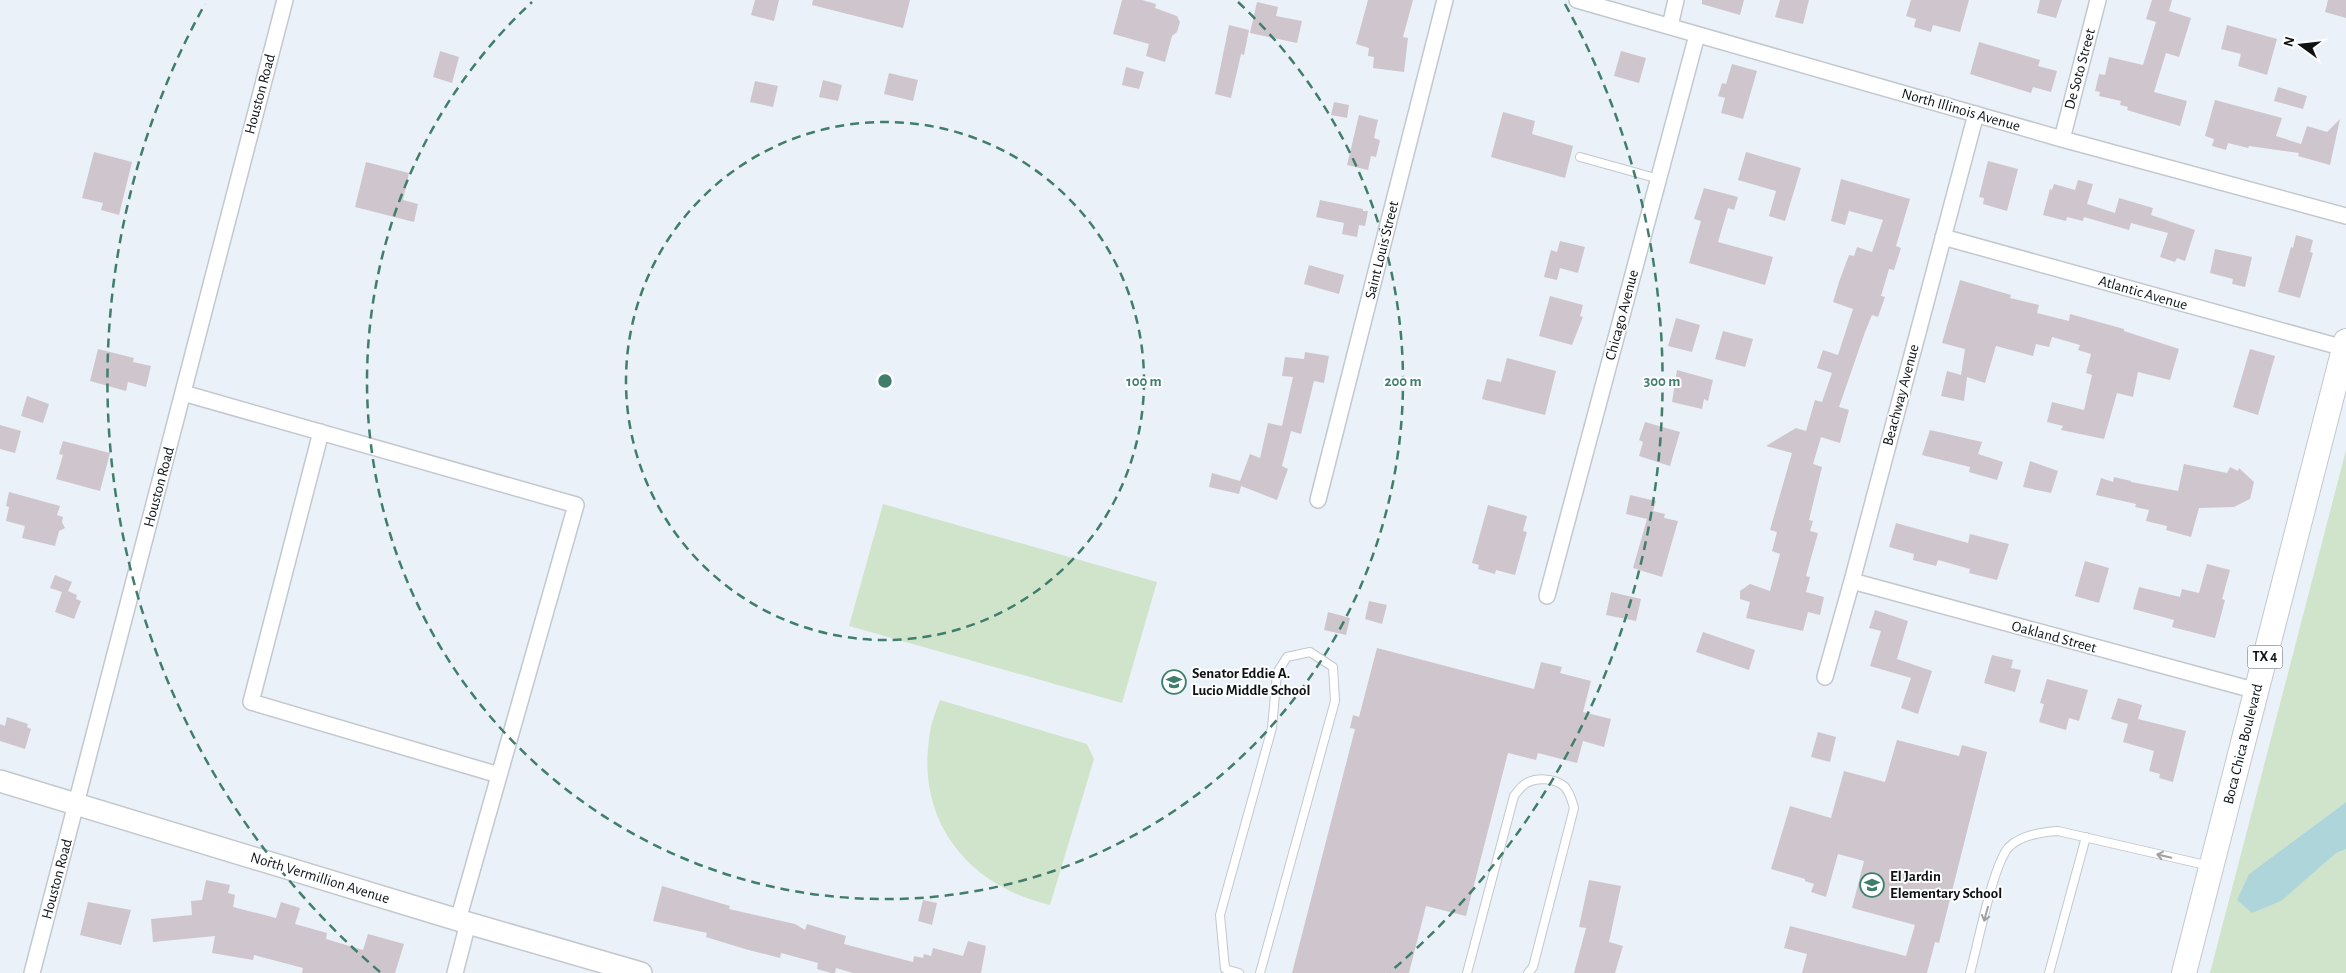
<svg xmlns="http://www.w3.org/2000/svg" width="2346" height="973" font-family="'Alegreya Sans',sans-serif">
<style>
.green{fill:#d0e4cb}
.water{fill:#aed6da}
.building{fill:#cec6cc}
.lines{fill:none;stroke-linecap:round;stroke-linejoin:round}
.lane-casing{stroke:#c2c8ce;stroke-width:10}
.street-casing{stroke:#c2c8ce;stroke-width:18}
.secondary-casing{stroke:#c2c8ce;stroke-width:24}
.primary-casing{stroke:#c2c8ce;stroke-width:26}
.lane{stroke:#fff;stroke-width:8}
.street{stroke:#fff;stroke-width:15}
.secondary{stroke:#fff;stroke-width:21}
.primary{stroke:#fff;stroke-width:24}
.oneway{stroke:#9fa0a1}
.ring{fill:none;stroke:#407e6b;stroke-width:2.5;stroke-dasharray:9 6}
.labels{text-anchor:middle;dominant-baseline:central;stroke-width:4;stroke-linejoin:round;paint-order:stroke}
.shield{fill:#fdfeff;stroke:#56585a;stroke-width:1}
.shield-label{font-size:14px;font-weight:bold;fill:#0f1113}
.street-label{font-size:15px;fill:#0f1113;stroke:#fdfeff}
.poi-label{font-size:15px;font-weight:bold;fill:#0f1113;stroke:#fdfeff;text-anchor:start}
.centre{fill:#407e6b;stroke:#fdfeff;stroke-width:2.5}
.ring-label{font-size:15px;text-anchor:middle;font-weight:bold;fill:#407e6b;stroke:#fdfeff;stroke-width:4;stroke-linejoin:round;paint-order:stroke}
</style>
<rect width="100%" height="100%" fill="#ebf1f8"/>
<path class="green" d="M2346,450V802L2249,874L2346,849V973H2210Z
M883,504L1157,582L1122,703L849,626Z
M940,700L1087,744L1094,759L1050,905C971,887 917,824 929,740C930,726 935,713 940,700Z"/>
<path class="water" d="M2346,802V849L2336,853L2281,901L2252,913L2237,900L2249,874Z"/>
<path class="building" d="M755,0H779L774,21L751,15Z
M813,0H910L903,28L812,5Z
M1122,0H1142L1156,4L1155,8L1177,16L1180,22L1177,32L1172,36L1165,62L1146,56L1149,44L1113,34Z
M1368,0H1413L1403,37L1408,38L1404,72L1373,68L1374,57L1368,56L1369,48L1356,44Z
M1702,0H1744L1740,15L1702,4Z
M1780,0H1809L1803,24L1775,17Z
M1911,0H1969L1960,32L1933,25L1931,32L1914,27L1916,19L1906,16Z
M2040,0H2062L2056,18L2037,13Z
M2152,0H2172L2169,11L2191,18L2179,57L2166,53L2154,92L2187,101L2180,126L2127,110L2128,107L2120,105L2121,101L2099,96L2100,92L2095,91L2099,74L2105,75L2109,57L2143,65L2156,22L2146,19Z
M2328,0H2346V18L2325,12Z
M1257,2L1278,7L1276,16L1302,21L1297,43L1250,33Z
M1229,25L1249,30L1244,55L1241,54L1231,98L1215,94Z
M2227,25L2277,39L2267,75L2238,66L2241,54L2221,49Z
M1979,42L2040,60L2038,66L2057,71L2051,92L2033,87L2031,93L1970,74Z
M440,51L459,57L452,83L433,77Z
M1621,51L1646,58L1639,83L1614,76Z
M1732,64L1757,71L1743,119L1721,113L1725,98L1718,96L1722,83L1726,84Z
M1126,67L1144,72L1139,89L1122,85Z
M889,73L918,80L913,101L884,94Z
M823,80L842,85L838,101L819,97Z
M755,81L778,86L773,107L750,102Z
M2278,87L2307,96L2303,109L2274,101Z
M2215,100L2282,118L2276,136L2301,144L2307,126L2327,132L2340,119L2330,165L2298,156L2299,153L2249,146L2248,148L2228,143L2226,150L2212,146L2214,139L2205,136Z
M1334,102L1349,105L1347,118L1331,115Z
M1503,112L1535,121L1532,134L1573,146L1565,178L1491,157Z
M1359,115L1378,120L1374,138L1380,140L1376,157L1371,156L1368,170L1347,165Z
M94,152L132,162L119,215L101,210L103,203L82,198Z
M1746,152L1801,168L1785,221L1769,216L1776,191L1738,180Z
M1988,161L2018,169L2007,211L1983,204L1984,198L1979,197Z
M366,162L409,173L403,200L418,204L414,222L355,207Z
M1841,179L1910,199L1896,246L1901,248L1894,270L1889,269L1881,296L1885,297L1878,317L1872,315L1865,332L1839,407L1849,410L1840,443L1821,437L1813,464L1822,467L1809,520L1813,521L1810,531L1818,533L1806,576L1810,577L1806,592L1824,597L1820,615L1808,612L1803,631L1746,618L1750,602L1740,599V591L1750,584L1770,591L1780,554L1772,551L1777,532L1770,530L1792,453L1766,446L1796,428L1806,431L1815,400L1822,402L1832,373L1817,368L1823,350L1838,355L1853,309L1833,302L1839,282L1849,255L1854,256L1857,247L1872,252L1883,220L1849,211L1845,225L1831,221Z
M2078,180L2093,184L2087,204L2115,213L2119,198L2153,208L2151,215L2195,230L2185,261L2177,258L2175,262L2160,257L2168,233L2131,223L2129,230L2084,217L2083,221L2067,217L2066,221L2043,215L2050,189L2052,190L2054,184L2075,190Z
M1704,188L1738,197L1734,210L1728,208L1718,242L1773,257L1765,285L1689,263L1701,221L1694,219Z
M1320,200L1363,209V211H1368L1365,226L1359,225L1357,237L1342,234L1344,223L1316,217Z
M2296,235L2313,240L2310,252L2313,253L2300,298L2278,292L2291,247L2293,248Z
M1560,241L1585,247L1578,273L1560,268L1557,280L1544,277L1551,250L1557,252Z
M2215,249L2252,257L2245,287L2232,284L2233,279L2210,273Z
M1309,265L1344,275L1339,294L1304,284Z
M1960,280L2011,295L2010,298L2039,305L2037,313L2069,321L2070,314L2124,329V331L2179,349L2170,380L2138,372L2133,397L2117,393L2104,439L2061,430L2063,426L2047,422L2052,402L2084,410L2092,375L2086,373L2091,354L2078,350L2080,345L2052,337L2049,347L2036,344L2033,356L1996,346L1985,383L1967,377L1964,401L1941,396L1947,371L1961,375L1965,349L1942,343Z
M1550,296L1583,305L1580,316L1583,317L1572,345L1539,336Z
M1676,318L1700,325L1692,352L1668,346Z
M1723,331L1753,339L1745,367L1715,359Z
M98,349L134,358L133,362L151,366L146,387L128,382L126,391L90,381Z
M2250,349L2275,356L2258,415L2233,407Z
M1305,352L1329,356L1324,383L1314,381L1301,434L1291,431L1282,466L1288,469L1277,500L1241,486L1239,494L1209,487L1212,473L1240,481L1250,454L1260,458L1268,423L1282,426L1293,377L1282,376L1285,357L1304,359Z
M1507,358L1556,371L1545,415L1482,399L1487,379L1501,382Z
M1677,370L1713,380L1708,401L1704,399L1702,409L1672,402Z
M27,396L49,404L43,423L21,416Z
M1645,422L1680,432L1670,466L1639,456L1643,442L1639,440Z
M0,425L21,431L15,453L0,449Z
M1930,430L1982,442L1978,454L2003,462L1997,480L1969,472L1970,467L1922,455Z
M63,441L110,453L100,491L56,479L63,455L59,454Z
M2030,461L2058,471L2051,493L2023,487Z
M2184,464L2227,473L2230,467L2238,471L2239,468L2254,482L2250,499L2234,507L2199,508L2191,537L2166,530L2167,526L2146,521L2149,510L2135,507L2136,504L2096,495L2101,478L2113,482L2114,477L2131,481V482L2178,491Z
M9,492L60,506L57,515L63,517L62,522L65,528L59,531L55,546L22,538L25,526L6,521L9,507L6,506Z
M1630,495L1656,501L1653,511L1665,514L1664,518L1678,521L1662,577L1633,568L1647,519L1626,514Z
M1488,505L1527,516L1523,531L1527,532L1515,575L1496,570L1495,574L1478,569L1479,565L1472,563Z
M1896,523L1968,543L1970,534L2009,544L1997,580L1969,573L1970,569L1938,560L1936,566L1913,560L1914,554L1889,547Z
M2085,561L2109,568L2099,603L2075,596Z
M2207,564L2230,570L2222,599L2225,600L2215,638L2172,627L2174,620L2133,609L2139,587L2180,597L2182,589L2199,593Z
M55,575L72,582L68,591L77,595L76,599L81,601L74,619L55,612L62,592L50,588Z
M1611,592L1641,599L1636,621L1606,615Z
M1369,601L1387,605L1382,624L1365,619Z
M1875,610L1908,621L1897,659L1932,671L1918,714L1901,708L1911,678L1870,666L1881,631L1869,628Z
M1328,612L1350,618L1346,635L1324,630Z
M1703,632L1755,650L1749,670L1696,652Z
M1377,648L1534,689L1541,662L1562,667L1560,673L1591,681L1583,712L1611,719L1604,747L1583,741L1577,763L1538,753L1536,760L1508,753L1466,916L1426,906L1409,973H1292L1355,729L1350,728L1353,715L1359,717Z
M1992,655L2013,660L2011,668L2021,670L2015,692L1984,683Z
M2047,679L2088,690L2079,721L2069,718L2066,730L2039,722L2044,704L2040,703Z
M2118,698L2142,705L2138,719L2186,731L2173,782L2159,778L2160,774L2149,771L2154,751L2123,742L2128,724L2111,719Z
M7,717L28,724L27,727L31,729L25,749L0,741V724L5,726Z
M1818,732L1836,737L1830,762L1811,757Z
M1897,740L1959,756L1962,745L1987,752L1939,943L1935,942L1927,973H1802L1807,954L1784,948L1790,926L1906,956L1915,925L1852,908L1864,861L1838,854L1826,897L1811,892L1814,884L1805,881V879L1771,869L1790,806L1831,818L1844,771L1885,782Z
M206,880L230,885L228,893L235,895L233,907L276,918L281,902L300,908L295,924L327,933L326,939L363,950L368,934L404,944L395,973H302L303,968L254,955L253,960L212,953L215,936L153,942L151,919L192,915L191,901L202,900Z
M1589,880L1621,886L1609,942L1623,946L1615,973H1574L1586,928L1579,927Z
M662,886L730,906L729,909L795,924L805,930L807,924L846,936L844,944L913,962L914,956L923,958L924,954L931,956L933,948L963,956L968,941L986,946L981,973H853L836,968L835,973H831L817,969L818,963L781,953L780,958L745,949L706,937L707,933L653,921Z
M923,900L937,903L932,925L918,921Z
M88,902L131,910L121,945L80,935Z"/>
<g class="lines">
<g class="lane-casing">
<path id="lane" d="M1580,157L1659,179
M1239,973L1225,969L1220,915L1272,728L1277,673L1287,657L1310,652L1333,667L1335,701L1260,973
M1467,973L1514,796C1517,792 1521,787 1525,784C1536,777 1554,778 1564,786C1570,792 1572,801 1574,808L1533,967L1528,973
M1970,973C1978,945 1992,868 2008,848C2020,835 2042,832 2058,831L2210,866
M2049,973L2086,837"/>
</g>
<g class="street-casing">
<path id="street" d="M1577,0L2062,139L2346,216
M1670,26L1676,0
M2062,139L2098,0
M1943,237L2344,348
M183,393L576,505L458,920
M321,432L251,702L499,775
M1318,500L1445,0
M1852,581L2257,691
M1547,596L1697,35
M1825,677L1852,581L1976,114
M32,973L285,0
M455,973L468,923"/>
</g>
<g class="secondary-casing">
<path id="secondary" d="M0,781L468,923L641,973"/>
</g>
<g class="primary-casing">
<path id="primary" d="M2184,973L2346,341"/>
</g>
<use href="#lane" class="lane"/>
<use href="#street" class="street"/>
<use href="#secondary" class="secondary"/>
<use href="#primary" class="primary"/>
</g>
<defs><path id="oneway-shaft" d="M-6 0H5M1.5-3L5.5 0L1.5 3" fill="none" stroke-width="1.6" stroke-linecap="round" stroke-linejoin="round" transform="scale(1.25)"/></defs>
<g class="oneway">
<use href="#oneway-shaft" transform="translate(2164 856) rotate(-167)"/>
<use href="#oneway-shaft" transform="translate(1986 914) rotate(105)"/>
</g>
<g class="ring">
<circle cx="885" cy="381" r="259"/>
<path d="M1238 2A518 518 0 1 1 532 2"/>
<path d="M380 972A777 777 0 0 1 205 4M1565 4A777 777 0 0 1 1390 972"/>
</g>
<defs>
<g id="school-ring" transform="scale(1.25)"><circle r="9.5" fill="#fdfeff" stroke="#407e6b" stroke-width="1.5"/><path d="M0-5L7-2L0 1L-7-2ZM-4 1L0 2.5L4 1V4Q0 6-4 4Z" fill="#407e6b"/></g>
</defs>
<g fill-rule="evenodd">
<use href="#school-ring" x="1174" y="682"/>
<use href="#school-ring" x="1872" y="885"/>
</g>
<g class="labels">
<rect class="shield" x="2247.5" y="645.5" width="35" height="23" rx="4"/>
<g class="shield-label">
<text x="2265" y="657">TX 4</text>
</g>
<g class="street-label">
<text transform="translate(2080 69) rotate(-75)">De Soto Street</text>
<text transform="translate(260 94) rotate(-75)">Houston Road</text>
<text transform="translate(1961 110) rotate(16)">North Illinois Avenue</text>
<text transform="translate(1382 250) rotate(-76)">Saint Louis Street</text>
<text transform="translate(2143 293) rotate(16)">Atlantic Avenue</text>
<text transform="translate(1622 315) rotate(-75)">Chicago Avenue</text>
<text transform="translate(1901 395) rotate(-75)">Beachway Avenue</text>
<text transform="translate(159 487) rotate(-75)">Houston Road</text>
<text transform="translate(2054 637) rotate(15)">Oakland Street</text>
<text transform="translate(2243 744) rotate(-76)">Boca Chica Boulevard</text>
<text transform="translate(320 878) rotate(17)">North Vermillion Avenue</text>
<text transform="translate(57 879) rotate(-75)">Houston Road</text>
</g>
<g class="poi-label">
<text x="1192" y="673">Senator Eddie A.<tspan x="1192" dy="17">Lucio Middle School</tspan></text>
<text x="1890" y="876">El Jardin<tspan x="1890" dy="17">Elementary School</tspan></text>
</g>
</g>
<circle cx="885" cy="381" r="8" class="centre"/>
<g class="ring-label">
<text x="1144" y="386">100 m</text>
<text x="1403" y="386">200 m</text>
<text x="1662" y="386">300 m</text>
</g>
<g transform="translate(2301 45) rotate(285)" stroke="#fdfeff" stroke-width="4" paint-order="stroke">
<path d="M0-4L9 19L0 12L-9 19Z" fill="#0f1113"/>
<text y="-8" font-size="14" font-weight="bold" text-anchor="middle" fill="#0f1113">N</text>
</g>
</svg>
